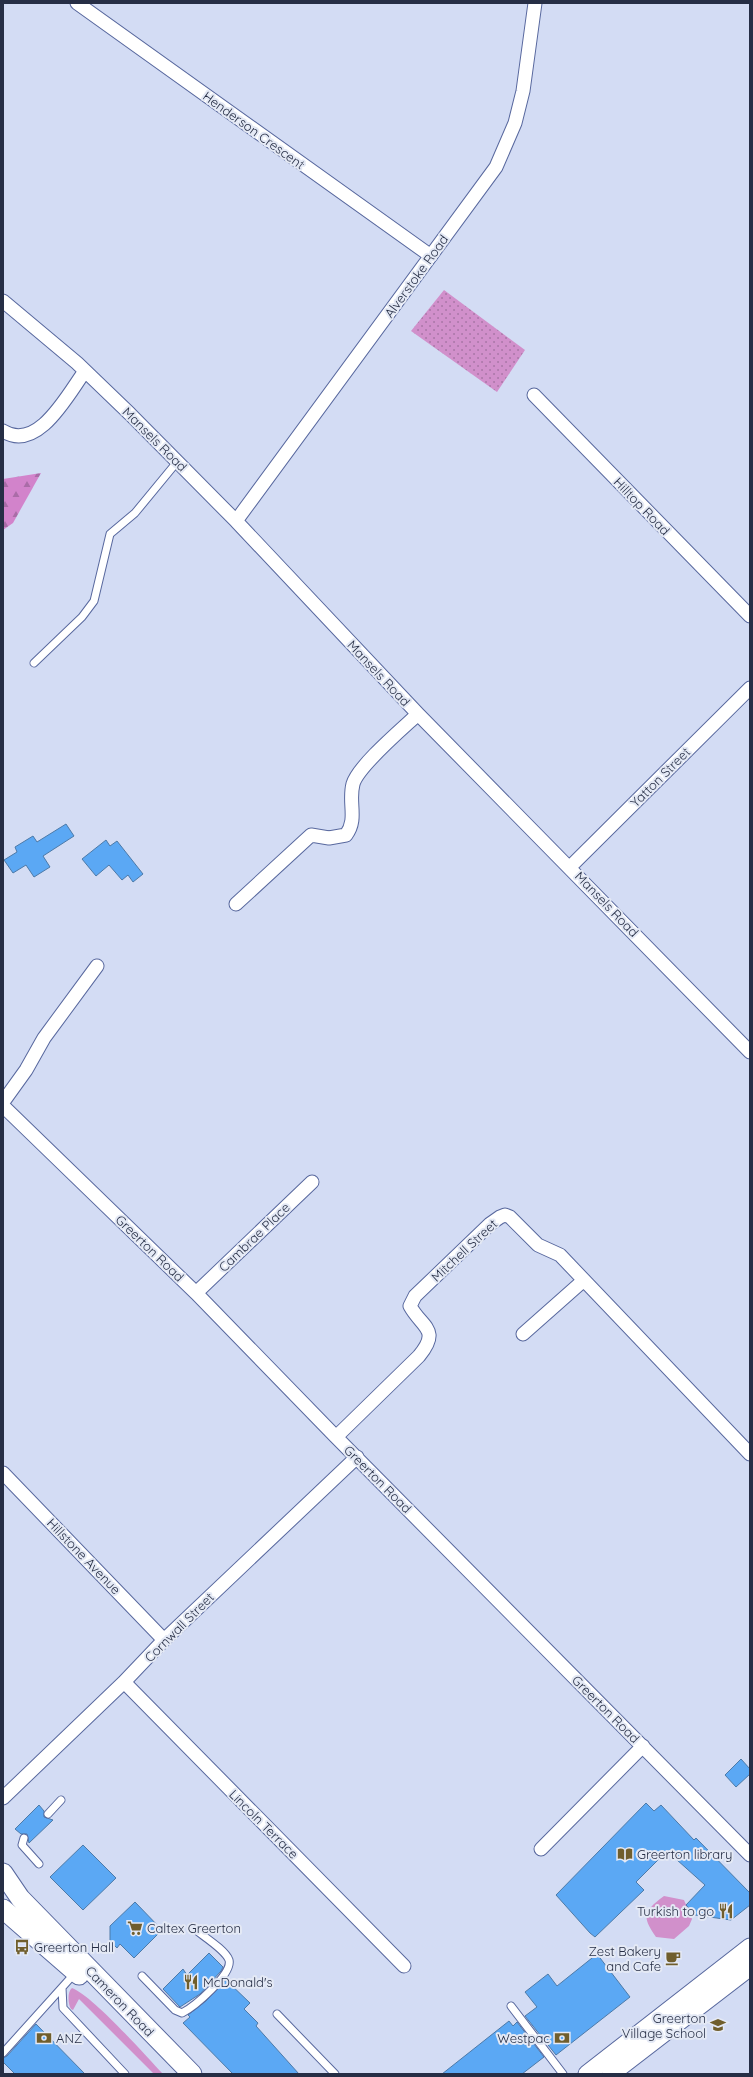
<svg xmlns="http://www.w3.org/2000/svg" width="753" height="2077" font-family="Quicksand,sans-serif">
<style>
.grass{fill:#d190cb}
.forest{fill:url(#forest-firs)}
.park{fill:url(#park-dots)}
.building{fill:#5ba8f4;stroke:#4d7aa8}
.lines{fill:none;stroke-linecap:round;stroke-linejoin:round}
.service-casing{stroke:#58689e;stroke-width:9}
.minor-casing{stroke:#58689e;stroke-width:15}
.tertiary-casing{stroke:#58689e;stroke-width:19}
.secondary-casing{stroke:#58689e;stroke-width:21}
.service{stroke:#fff;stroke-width:7}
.minor{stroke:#fff;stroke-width:13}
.tertiary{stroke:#fff;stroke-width:17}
.secondary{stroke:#fff;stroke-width:19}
.labels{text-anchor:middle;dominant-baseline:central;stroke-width:4;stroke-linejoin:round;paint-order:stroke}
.street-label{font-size:13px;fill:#262e45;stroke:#e4e9f5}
.poi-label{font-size:13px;fill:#262e45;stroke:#e4e9f5;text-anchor:start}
</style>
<defs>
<pattern id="forest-firs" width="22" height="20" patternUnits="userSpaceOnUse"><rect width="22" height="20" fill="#d283cb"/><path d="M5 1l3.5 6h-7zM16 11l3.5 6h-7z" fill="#aa6ca7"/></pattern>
<pattern id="park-dots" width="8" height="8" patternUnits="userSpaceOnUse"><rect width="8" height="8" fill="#d190cb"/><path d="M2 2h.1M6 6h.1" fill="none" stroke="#a976a7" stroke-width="1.8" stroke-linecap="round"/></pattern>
</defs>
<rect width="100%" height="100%" fill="#d3dcf4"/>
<path class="grass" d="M664,1896L684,1900L692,1919L689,1926L674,1939L656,1937C641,1916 644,1911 664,1896Z
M72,1988C93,1996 145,2055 163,2074H154L79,1999L73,2010L71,2009C68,2004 67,1992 72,1988Z"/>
<path class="forest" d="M41,473L13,523L3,530V479Z"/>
<path class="park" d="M444,290L525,350L497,392L411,331Z"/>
<path class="building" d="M66,824L74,836L43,856L50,867L34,877L26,865L13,873L4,860L17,852L15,847L33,836L37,842Z
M106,840L110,846L117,841L143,874L133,882L128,875L122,880L109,865L96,876L82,859Z
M741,1759L750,1769V1774L736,1787L725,1775Z
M646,1803L654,1811L661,1805L694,1840L696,1838L750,1893V1905L731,1920L695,1915L686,1905L705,1885L667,1851L636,1882L644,1890L595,1937L590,1933L556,1895Z
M39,1805L44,1811V1817L53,1820L29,1843L27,1834H21L15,1829Z
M83,1845L116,1878L83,1910L50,1877Z
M135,1902L162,1930L134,1958L120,1944L117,1948L110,1941V1926Z
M209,1953L223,1967L221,1971L200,1994L180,2007L163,1989L183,1969L187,1975Z
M597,1954L630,1997L556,2055L525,2016L537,2007L525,1992L548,1974L557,1986Z
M226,1980L250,2003L244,2009L258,2023L256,2026L299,2074H233L183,2023L190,2017L188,2015L206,2001Z
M509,2021L513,2026L517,2022L544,2057L522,2074H442Z
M36,2024L85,2074H15L3,2062V2058L7,2056Z"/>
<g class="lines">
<g class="service-casing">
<path id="service" d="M34,663L82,617L94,601L110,534L135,513L177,462
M48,1814L61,1800
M24,1838L22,1845L39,1864
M142,1976L175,2010L182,2013C194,2007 233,1974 229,1960C225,1949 201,1935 192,1927
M62,1988L63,2008L125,2074
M511,2006L563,2074
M277,2014L335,2074
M3,2053L75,1973"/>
</g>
<g class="minor-casing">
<path id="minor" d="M77,3L431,256
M3,301L77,363L130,414L236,521L418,714L750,1052
M534,395L750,616
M3,431C38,453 68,394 85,371
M236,521L496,167L515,123L523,91L535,3
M570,867L750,688
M236,904L311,835L329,838L346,835C358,819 348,803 353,784C358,766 402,729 418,714
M3,1102L26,1070L44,1038L97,966
M3,1106L196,1293L336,1437L750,1855
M196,1293L312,1182
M523,1334L584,1280
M336,1437L419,1356C441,1329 422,1328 410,1306L415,1296L490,1224L500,1217L505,1215L510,1217L538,1245L560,1255L750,1454
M3,1473L164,1640
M124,1682L404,1966
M3,1798L124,1682L164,1640L357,1457
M541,1849L643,1746"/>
</g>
<g class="tertiary-casing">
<path id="tertiary" d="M587,2074L750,1947
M611,2074L750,1967"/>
</g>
<g class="secondary-casing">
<path id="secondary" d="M3,1873L20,1898L192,2074
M3,1909L79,1975"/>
</g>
<use href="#service" class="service"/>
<use href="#minor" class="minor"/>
<use href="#tertiary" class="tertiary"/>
<use href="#secondary" class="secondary"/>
</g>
<defs>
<g id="library-bare" transform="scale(1.2)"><path d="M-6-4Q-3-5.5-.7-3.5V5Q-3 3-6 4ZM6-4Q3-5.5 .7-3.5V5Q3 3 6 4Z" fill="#705e2c" stroke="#e4e9f5" stroke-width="2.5" paint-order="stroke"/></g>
<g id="restaurant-bare" transform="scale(1.2)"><path d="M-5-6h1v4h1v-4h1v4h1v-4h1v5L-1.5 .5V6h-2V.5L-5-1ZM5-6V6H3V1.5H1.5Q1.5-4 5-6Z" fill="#705e2c" stroke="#e4e9f5" stroke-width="2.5" paint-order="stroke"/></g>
<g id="supermarket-bare" transform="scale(1.2)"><path d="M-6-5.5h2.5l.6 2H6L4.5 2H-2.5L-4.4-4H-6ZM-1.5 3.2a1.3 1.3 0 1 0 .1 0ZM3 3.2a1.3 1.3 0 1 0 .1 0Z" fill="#705e2c" stroke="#e4e9f5" stroke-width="2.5" paint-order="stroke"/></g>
<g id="bus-bare" transform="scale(1.2)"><path d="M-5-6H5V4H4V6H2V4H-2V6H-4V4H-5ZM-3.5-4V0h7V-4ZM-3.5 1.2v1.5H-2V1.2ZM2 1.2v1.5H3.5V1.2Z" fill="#705e2c" stroke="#e4e9f5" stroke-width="2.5" paint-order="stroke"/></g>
<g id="cafe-bare" transform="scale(1.2)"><path d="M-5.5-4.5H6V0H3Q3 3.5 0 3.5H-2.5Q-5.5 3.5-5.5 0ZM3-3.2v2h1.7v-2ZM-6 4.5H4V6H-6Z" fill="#705e2c" stroke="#e4e9f5" stroke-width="2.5" paint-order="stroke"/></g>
<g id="school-bare" transform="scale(1.2)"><path d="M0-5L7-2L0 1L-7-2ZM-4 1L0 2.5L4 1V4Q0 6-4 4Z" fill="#705e2c" stroke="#e4e9f5" stroke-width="2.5" paint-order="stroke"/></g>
<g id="bank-bare" transform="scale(1.2)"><path d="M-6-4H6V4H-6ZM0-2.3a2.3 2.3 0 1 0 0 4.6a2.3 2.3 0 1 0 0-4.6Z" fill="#705e2c" stroke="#e4e9f5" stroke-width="2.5" paint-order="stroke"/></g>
</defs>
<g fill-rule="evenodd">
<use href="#library-bare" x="625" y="1854"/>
<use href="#restaurant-bare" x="726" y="1911"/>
<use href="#supermarket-bare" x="135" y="1928"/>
<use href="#bus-bare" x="22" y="1947"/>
<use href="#cafe-bare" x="673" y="1958"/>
<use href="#restaurant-bare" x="191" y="1982"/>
<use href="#school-bare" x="718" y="2025"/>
<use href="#bank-bare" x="44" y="2038"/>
<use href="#bank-bare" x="562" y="2038"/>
</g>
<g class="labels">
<g class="street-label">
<text transform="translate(254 130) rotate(36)">Henderson Crescent</text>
<text transform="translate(416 276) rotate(-54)">Alverstoke Road</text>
<text transform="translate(155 439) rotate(45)">Mansels Road</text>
<text transform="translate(642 506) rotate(46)">Hilltop Road</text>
<text transform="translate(379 673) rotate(47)">Mansels Road</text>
<text transform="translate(660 777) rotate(-45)">Yatton Street</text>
<text transform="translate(607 904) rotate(46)">Mansels Road</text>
<text transform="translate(254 1237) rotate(-44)">Cambrae Place</text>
<text transform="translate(150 1248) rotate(44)">Greerton Road</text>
<text transform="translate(464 1250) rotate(-43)">Mitchell Street</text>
<text transform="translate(378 1479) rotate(45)">Greerton Road</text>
<text transform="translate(84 1556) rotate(46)">Hillstone Avenue</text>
<text transform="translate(179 1627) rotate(-45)">Cornwall Street</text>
<text transform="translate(606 1709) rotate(45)">Greerton Road</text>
<text transform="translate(264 1824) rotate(45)">Lincoln Terrace</text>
<text transform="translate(120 2001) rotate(46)">Cameron Road</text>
</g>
<g class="poi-label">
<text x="637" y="1854">Greerton library</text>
<text x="714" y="1911" text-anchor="end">Turkish to go</text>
<text x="147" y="1928">Caltex Greerton</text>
<text x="34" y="1947">Greerton Hall</text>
<text x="661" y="1951" text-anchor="end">Zest Bakery<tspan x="661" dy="15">and Cafe</tspan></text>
<text x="203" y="1982">McDonald's</text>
<text x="706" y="2018" text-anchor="end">Greerton<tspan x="706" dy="15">Village School</tspan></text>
<text x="56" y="2038">ANZ</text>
<text x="550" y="2038" text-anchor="end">Westpac</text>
</g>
</g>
<rect width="753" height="2077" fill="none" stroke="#262e45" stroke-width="8"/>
</svg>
